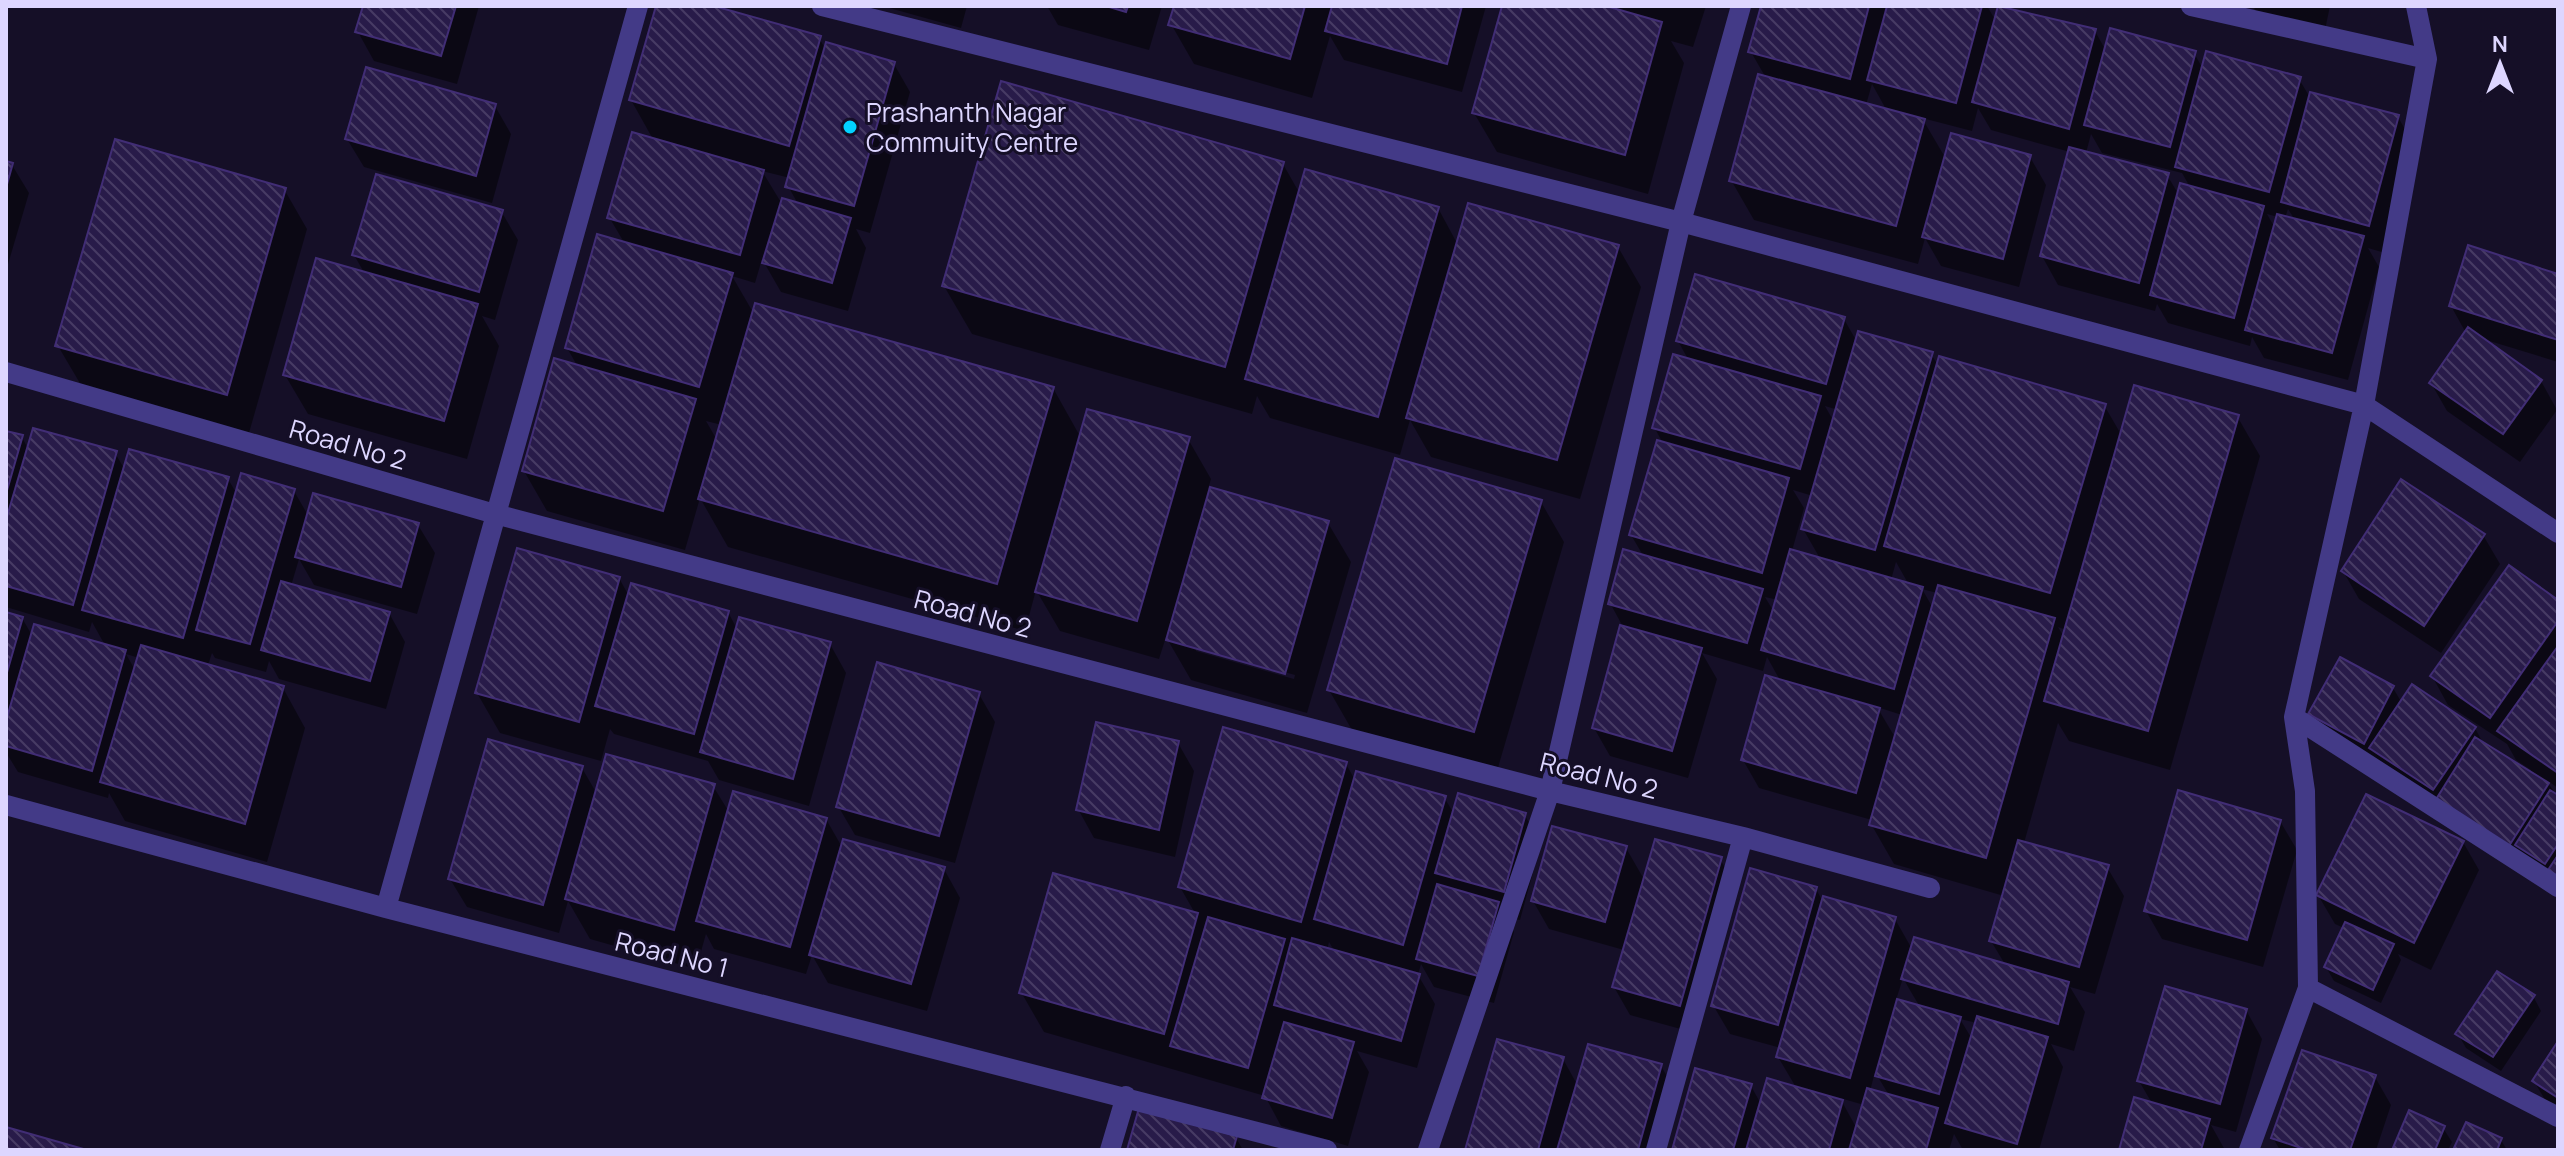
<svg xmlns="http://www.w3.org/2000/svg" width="2564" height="1156" font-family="Manrope,sans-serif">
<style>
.shadow{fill:#0007;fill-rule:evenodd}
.building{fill:url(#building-back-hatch);stroke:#412d75;stroke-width:2}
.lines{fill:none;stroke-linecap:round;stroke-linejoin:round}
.minor{stroke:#433a87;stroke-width:20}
.poi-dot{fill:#02d2ff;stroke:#150f27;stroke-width:3}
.labels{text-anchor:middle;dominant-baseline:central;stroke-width:6;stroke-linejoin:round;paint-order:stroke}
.poi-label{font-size:26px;fill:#ddd6ff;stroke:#150f27;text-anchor:start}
.street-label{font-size:26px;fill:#ddd6ff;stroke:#150f27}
</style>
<defs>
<pattern id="building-back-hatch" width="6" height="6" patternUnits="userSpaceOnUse" patternTransform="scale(2)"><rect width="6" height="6" fill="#281b49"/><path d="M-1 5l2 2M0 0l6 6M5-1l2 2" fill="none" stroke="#473b64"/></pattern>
</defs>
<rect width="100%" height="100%" fill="#150f27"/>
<path class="shadow" d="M365,6H479L457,84L374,61L358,32Z
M658,6H707L819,38L826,50L894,64L910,92L870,233L856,229L866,248L848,311L781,292L762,259L755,283L732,276L754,314L1053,388L1081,438L1188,439L1211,479L1208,489L1328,523L1351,562L1307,713L1191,680L1166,637L1159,659L1060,631L1036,590L1025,631L728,547L700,498L685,550L547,511L524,471L578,367L567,348L625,244L609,217L654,141L631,100ZM762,171L790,178L788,186L798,204H782ZM706,421L722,425L717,440ZM1196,647L1295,675L1294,679L1196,651Z
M882,6H967L961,28Z
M1047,6H1162L1149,50L1058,25Z
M1176,6H1486L1462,92L1344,60L1330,36L1312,98L1194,64L1171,24Z
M1504,6H1706L1693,47L1671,41L1684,63L1648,194L1497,152L1474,113Z
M1763,6H1987L1996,21L2000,6L2095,31L2106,51L2194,53L2203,69L2299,79L2311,99L2398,117L2414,145L2385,253L2368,248L2379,267L2348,380L2264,358L2252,337L2250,346L2168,323L2157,304L2155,311L2058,285L2042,256L2070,152L1991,130L1978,108L1972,131L1922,118L1946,159L2030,157L2046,185L2019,287L1941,266L1925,238L1918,264L1754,220L1731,180L1766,78L1751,52ZM1872,84L1887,111L1866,105ZM2091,134L2102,153L2182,173L2190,187L2179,195L2167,175L2086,153ZM2288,209L2295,220L2285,218ZM2267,214L2278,217L2275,228Z
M2253,6H2330L2325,30L2259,16Z
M495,106L511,134L492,203L364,167L347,139Z
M6,163L12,165L29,193L6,271Z
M1283,164L1300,194L1438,208L1458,245L1618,247L1641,287L1580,499L1431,457L1410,420L1400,455L1270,418L1257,396L1252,414L972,334L944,286Z
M284,189L307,229L249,433L81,385L58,346Z
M501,211L518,240L495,320L482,316L499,346L467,459L308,414L285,375L365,274L354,255Z
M2558,276V362L2483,339L2541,381L2557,410L2520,462L2447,411L2431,383L2466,333L2451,306Z
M1844,319L1857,342L1931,354L1938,365L2104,405L2122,436L2237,416L2260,456L2170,770L2069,741L2058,723L2024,843L2107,867L2124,896L2095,994L2070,987L2085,1012L2074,1051L2051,1044L2063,1067L2039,1150H1963L1954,1134L1949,1150H1674L1751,1086L1761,1104L1797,1089L1778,1057L1781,1048L1730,1034L1713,1005L1816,889L1823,902L1895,919L1912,949L2006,966L1991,941L2004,896L1894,864L1871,824L1872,820L1759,788L1743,760L1781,682L1767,657L1763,671L1702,653L1717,679L1688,778L1610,756L1594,728L1622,625L1610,603L1644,557L1631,535L1664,445L1654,427L1689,361L1678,341ZM1825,406L1838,410L1834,422ZM1793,490L1813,496L1803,529L1821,560L1792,551L1804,508ZM1896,562L1909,585L1891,580ZM1922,589L1937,593L1933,608ZM1765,597L1778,600L1774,612ZM2058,627L2066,630L2064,637ZM1877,707L1902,715L1896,739ZM1903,978L1911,992L1920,1007L1896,1000ZM1960,1019L1977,1023L1972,1039ZM1875,1072L1890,1097L1870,1091ZM1840,1098L1864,1105L1857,1129Z
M6,433L22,437L28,449L115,453L125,470L228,479L237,494L294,491L309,517L418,525L435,553L417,614L314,585L299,559L291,586L389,613L405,642L386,709L279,679L269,661L266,672L215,658L212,653L208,665L283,688L305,728L267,862L125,821L109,793L108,798L18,772L7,754L6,758V614L22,618L33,637L106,647L92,622L89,632L6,607ZM126,654L139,658L135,670Z
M1541,502L1564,542L1497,771L1352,730L1329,690Z
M2483,535L2500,564L2441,653L2359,599L2343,571Z
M619,578L629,596L728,612L737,629L830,644L846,673L809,806L719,780L708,761L614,734L610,729L601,761L500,733L477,693Z
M2558,602V788L2545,779L2558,797V884L2327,742L2311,714L2393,688L2402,703L2475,728L2484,745L2529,773L2531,770L2516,760L2507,744L2448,705L2432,676Z
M979,694L995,722L955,863L855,835L838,806Z
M1178,743L1194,771L1175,857L1094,838L1078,809Z
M1346,764L1355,780L1444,797L1454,814H1524L1541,843L1520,920L1504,916L1514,932L1494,1003L1434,987L1421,964L1418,975L1435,1004L1417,1068L1357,1051L1369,1072L1348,1146L1281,1126L1265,1096L1044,1032L1021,992L1196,915L1180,887ZM1329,942L1335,952L1327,950Z
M582,768L597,794L713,786L729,812L826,819L842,847L944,869L960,898L927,1011L828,983L812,955L806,974L714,949L706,934L696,969L590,939L568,901L559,933L467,907L450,879Z
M2280,821L2297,850L2263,967L2162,939L2146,911Z
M2463,842L2479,870L2431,970L2398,954L2401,960L2381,1003L2334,981L2326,967L2344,928L2335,924L2318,895Z
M1626,848L1645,881L1720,859L1737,888L1695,1033L1630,1015L1614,987L1624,950L1549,929L1533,901Z
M2533,996L2541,1011L2501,1071L2466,1048L2458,1034Z
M2246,1010L2262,1039L2236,1132L2211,1125L2225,1150H2121L2153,1105L2139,1081Z
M2558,1044V1115L2551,1110L2534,1081Z
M1563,1059L1578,1086L1661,1066L1678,1095L1662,1150H1467Z
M2375,1077L2391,1105L2376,1150H2280L2273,1138Z
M2443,1128L2452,1142L2448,1150H2394Z
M1236,1138L1243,1150H1129Z
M2501,1140L2507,1150H2455Z"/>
<path class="building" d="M363,6H456L441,56L355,32Z
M656,6H714L821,36L789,146L629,100Z
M1106,6H1128L1126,12Z
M1174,6H1305L1290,59L1168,25Z
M1332,6H1462L1447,64L1325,31Z
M1502,6H1606L1662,22L1625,155L1472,113Z
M1761,6H1869L1850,79L1748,52Z
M1887,6H1982L1956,103L1867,80Z
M1998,6L2096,29L2069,129L1972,102Z
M2110,28L2196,51L2170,147L2084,125Z
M826,42L895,62L854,206L785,187Z
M2206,51L2301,77L2269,192L2175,167Z
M366,67L496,104L476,176L345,139Z
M1758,74L1925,119L1896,226L1729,181Z
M1001,81L1284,162L1225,367L942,286Z
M2310,92L2399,115L2369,226L2281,202Z
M632,132L764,170L740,255L607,218Z
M1951,133L2031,155L2003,259L1922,237Z
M115,139L286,188L227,395L55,346Z
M2069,147L2169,173L2139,283L2040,256Z
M6,161L13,163L6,188Z
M1305,169L1439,207L1378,417L1245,379Z
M376,174L503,210L479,292L352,255Z
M2180,183L2264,206L2234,318L2150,295Z
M782,198L851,218L832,283L762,263Z
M1468,203L1619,245L1557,460L1406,418Z
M2277,214L2364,236L2332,353L2245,330Z
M597,234L733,273L699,387L565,348Z
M2468,245L2558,274V340L2449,306Z
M316,258L478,304L444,421L283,375Z
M1695,274L1845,317L1826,384L1676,341Z
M755,303L1054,387L997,584L698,499Z
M2468,327L2542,380L2503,434L2429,383Z
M1858,331L1933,352L1875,550L1801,529Z
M1673,354L1821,396L1800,469L1652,428Z
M1939,356L2106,404L2050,593L1884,546Z
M554,358L696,399L663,511L522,471Z
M2134,385L2239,415L2148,731L2044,701Z
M1087,409L1190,437L1137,621L1035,592Z
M33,428L117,451L73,605L6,586V520Z
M6,431L23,435L6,494Z
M1657,440L1789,478L1762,573L1629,535Z
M129,449L229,477L183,638L82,610Z
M1395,458L1542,500L1474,732L1327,690Z
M241,473L295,489L250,644L196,630Z
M2401,479L2485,534L2424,626L2341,571Z
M1210,487L1329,521L1285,674L1166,640Z
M313,493L419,523L401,587L295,557Z
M517,548L620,577L579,722L475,693Z
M1623,549L1763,589L1747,643L1608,604Z
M1790,549L1923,587L1894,689L1761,650Z
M2509,565L2558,600V621L2490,718L2430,676Z
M281,581L390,612L370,681L261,650Z
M631,583L729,611L694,734L595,706Z
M1938,585L2055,618L1986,858L1869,825Z
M6,612L23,617L6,676Z
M739,617L831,642L793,779L700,752Z
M34,624L126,650L92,771L6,746V721Z
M1620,625L1702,648L1672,751L1592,728Z
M141,645L284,686L245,824L100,782Z
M2558,646V773L2497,731Z
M2340,657L2394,686L2364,744L2308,714Z
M877,662L980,692L939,836L836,807Z
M1765,675L1880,708L1856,793L1741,760Z
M2412,684L2476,727L2433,790L2369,748Z
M1096,722L1179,741L1159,830L1076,810Z
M1223,727L1347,762L1301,922L1178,887Z
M2475,737L2549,783L2509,846L2435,801Z
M488,739L583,766L543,905L448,879Z
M606,754L715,784L674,930L565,899Z
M1356,771L1446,796L1403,945L1314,919Z
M2178,790L2281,820L2247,940L2144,911Z
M2550,790L2558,795V844L2545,864L2515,845Z
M733,791L827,818L790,947L696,921Z
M1458,793L1526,813L1504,892L1435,873Z
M2366,794L2464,841L2414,943L2316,895Z
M1552,826L1627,846L1605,922L1531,901Z
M843,839L945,867L911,984L809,955Z
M1655,839L1722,857L1680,1006L1612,987Z
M2018,840L2109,865L2079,967L1989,941Z
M2558,855V877L2548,870Z
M1750,868L1817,887L1778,1025L1711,1006Z
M1053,873L1198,913L1164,1034L1019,993Z
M1437,884L1499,902L1478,976L1416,959Z
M1823,896L1896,917L1850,1078L1776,1057Z
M1208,917L1285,939L1248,1068L1170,1046Z
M2345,922L2394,944L2373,990L2324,967Z
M1914,937L2069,982L2058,1024L1901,979Z
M1292,938L1420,974L1401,1041L1274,1005Z
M2497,971L2535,995L2493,1057L2455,1034Z
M2165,986L2247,1009L2220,1104L2137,1081Z
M1897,999L1961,1017L1939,1094L1875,1076Z
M1977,1016L2048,1037L2017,1144L1945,1123Z
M1284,1022L1354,1042L1332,1118L1262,1098Z
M1497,1039L1564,1057L1538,1150H1465Z
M2558,1041V1098L2532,1081Z
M1588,1044L1662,1064L1638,1150H1557Z
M2302,1050L2376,1075L2350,1150H2307L2271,1138Z
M1695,1068L1752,1084L1733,1150H1672Z
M1767,1078L1843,1100L1829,1150H1746Z
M1867,1088L1938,1108L1926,1150H1849Z
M2134,1097L2210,1119L2201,1150H2119Z
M1139,1108L1237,1136L1233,1150H1127Z
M2409,1110L2445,1126L2435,1150H2392Z
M2466,1122L2502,1138L2497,1150H2453Z
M6,1127L87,1150H6Z"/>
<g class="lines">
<path class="minor" d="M822,6L1681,222L2364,405L2558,533
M2191,6L2427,59
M6,372L495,514L1550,791L1743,837L1930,888
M2294,717L2558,887
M6,805L386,908L1327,1150
M386,908L638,6
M2308,988L2558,1117
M1110,1150L1126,1096
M1428,1150L1550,791L1681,222L1741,6
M1656,1150L1743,837
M2249,1150L2308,988L2305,791L2294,717L2364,405L2427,59L2416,6"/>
</g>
<circle class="poi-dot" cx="850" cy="127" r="8"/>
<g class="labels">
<g class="poi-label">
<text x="866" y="112">Prashanth Nagar<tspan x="866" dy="30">Commuity Centre</tspan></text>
</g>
<g class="street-label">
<text transform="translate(348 444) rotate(16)">Road No 2</text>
<text transform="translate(973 613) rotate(15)">Road No 2</text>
<text transform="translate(1599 775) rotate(14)">Road No 2</text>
<text transform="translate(672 954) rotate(14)">Road No 1</text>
</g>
</g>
<rect width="2564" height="1156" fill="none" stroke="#ddd6ff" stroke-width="16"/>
<g transform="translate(2500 64)" stroke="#150f27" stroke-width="6" paint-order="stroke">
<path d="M0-6L14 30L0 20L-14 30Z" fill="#ddd6ff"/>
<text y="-12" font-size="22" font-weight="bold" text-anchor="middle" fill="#ddd6ff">N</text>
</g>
</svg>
